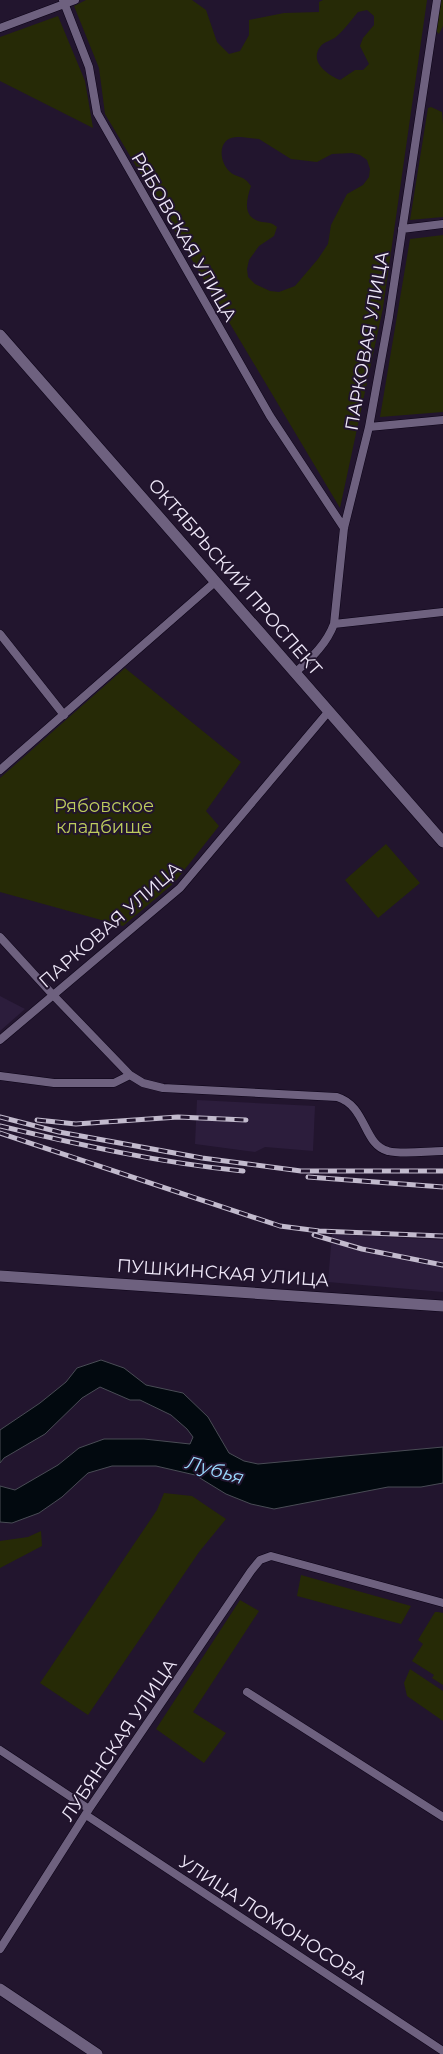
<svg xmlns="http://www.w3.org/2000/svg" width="443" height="2054" font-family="Montserrat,sans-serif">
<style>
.built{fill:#2c1d3c}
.green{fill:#262a06;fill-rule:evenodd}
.water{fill:#02090f;stroke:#494c55}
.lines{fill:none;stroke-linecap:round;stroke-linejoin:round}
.street-casing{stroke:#0b0216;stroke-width:9}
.secondary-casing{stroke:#0b0216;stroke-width:12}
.street{stroke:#6e617f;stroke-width:8}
.secondary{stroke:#6e617f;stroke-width:11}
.rail-casing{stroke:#c2bacd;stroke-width:5}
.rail{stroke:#22152e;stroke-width:3;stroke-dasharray:9;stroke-linecap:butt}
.labels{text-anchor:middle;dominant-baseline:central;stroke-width:4;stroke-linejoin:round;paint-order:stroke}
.street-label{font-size:18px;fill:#efe8f9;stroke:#22152e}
.park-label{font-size:18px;fill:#bdcc5d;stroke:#22152e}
.water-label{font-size:19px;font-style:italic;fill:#9adafe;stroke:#22152e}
</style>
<rect width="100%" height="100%" fill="#22152e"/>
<path class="built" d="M0,996L25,1009L0,1031Z
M197,1100L315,1106L313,1151L265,1147L255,1152L195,1144Z
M332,1234L443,1240V1292L328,1282Z"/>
<path class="green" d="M86,0H192L206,10L217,42L229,54L240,51L249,35V20L284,13L319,12V2L323,0H427L383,308L340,508L105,114L99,68L74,6ZM367,10L374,16V25L363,38L360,46L369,64L363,70H355L340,80C328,75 309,62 320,47C324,41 332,41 337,36C345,29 351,20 358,12ZM241,137L259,139L291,159L317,162L332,154L352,153L360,155L367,160L370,169L369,177L363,185L347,194L331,225L328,244L318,259L295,286L279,292L270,291L255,284L248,277L247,269L249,260L259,246L274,236L277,227C271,222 269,223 262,222C242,218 246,201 251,186C243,174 237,179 229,171C222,164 218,149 226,141C230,137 236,137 241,137Z
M441,0H443V26L439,34L436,31Z
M58,16L85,81L93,128L0,81V37Z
M431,107L442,112L443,124V217L410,220L428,108Z
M443,235V412L380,417L410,239Z
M125,668L241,762L206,811L219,826L174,883L123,926L0,892V778Z
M386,844L420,883L378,918L345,880Z
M164,1493L192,1496L226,1519L199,1552L88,1715L40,1683L157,1510Z
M41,1531L42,1546L0,1568V1541L28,1537Z
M301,1575L411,1606L401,1624L297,1596Z
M240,1600L259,1611L193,1712L226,1733L204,1763L156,1729Z
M438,1612L443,1613V1685L432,1678L434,1675L412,1661L423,1644L418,1640L435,1612Z
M410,1669L443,1691V1721L407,1696L404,1683Z"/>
<path class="water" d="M101,1360L124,1368L146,1385L183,1393L208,1417L229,1453L244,1461L258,1464L443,1447V1483L421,1487H388L274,1509L251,1504L226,1494L195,1475L156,1466H112L88,1473L62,1497L39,1513L12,1523L0,1522V1486L15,1490L58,1465L79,1448L104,1439H144L190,1444L193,1437L187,1429L171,1415L140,1400H130L100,1387L82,1398L45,1434L4,1458L0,1463V1430L40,1403L66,1382L77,1368Z"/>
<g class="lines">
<g class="street-casing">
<path id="street" d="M63,0L89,67L97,113L270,416L344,528
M0,28L75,0
M402,229L443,224
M369,427L443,420
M334,624L443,612
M0,634L64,715
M295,673C311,658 326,645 334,624L344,528L369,427L389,317L437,0
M0,770L215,582
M0,937L53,995L130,1075
M0,1040L180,888L329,711
M0,1076L54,1083H114L130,1075L143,1083L163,1088L337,1097C367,1106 363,1145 388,1151C403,1155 427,1151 443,1151
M247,1692L443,1817
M0,1750L89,1809
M86,1815L443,2051
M0,1949L89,1809L251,1571L260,1560L271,1556L443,1603"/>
</g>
<g class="secondary-casing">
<path id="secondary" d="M0,335L443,842
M0,1276L443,1306
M0,1989L97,2054"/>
</g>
<use href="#street" class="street"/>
<use href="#secondary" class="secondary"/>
<g class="rail-casing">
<path id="rail" d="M0,1117L59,1132L202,1158L301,1171H443
M37,1120L76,1124L178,1117L246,1120
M0,1126C80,1145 161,1163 243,1171
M0,1133L280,1226L319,1231L443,1236
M308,1177L443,1187
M314,1235L362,1249L443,1265"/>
</g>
<use href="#rail" class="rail"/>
</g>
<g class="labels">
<g class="street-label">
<text transform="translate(184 237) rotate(60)">РЯБОВСКАЯ УЛИЦА</text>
<text transform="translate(367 341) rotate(-80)">ПАРКОВАЯ УЛИЦА</text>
<text transform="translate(235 577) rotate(49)">ОКТЯБРЬСКИЙ ПРОСПЕКТ</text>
<text transform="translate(110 925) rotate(-41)">ПАРКОВАЯ УЛИЦА</text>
<text transform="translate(223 1273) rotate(4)">ПУШКИНСКАЯ УЛИЦА</text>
<text transform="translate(119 1740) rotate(-56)">ЛУБЯНСКАЯ УЛИЦА</text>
<text transform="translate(273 1920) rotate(33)">УЛИЦА ЛОМОНОСОВА</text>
</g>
<g class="park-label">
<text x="104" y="806">Рябовское<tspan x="104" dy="21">кладбище</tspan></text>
</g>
<g class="water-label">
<text transform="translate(215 1470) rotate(16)">Лубья</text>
</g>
</g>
</svg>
